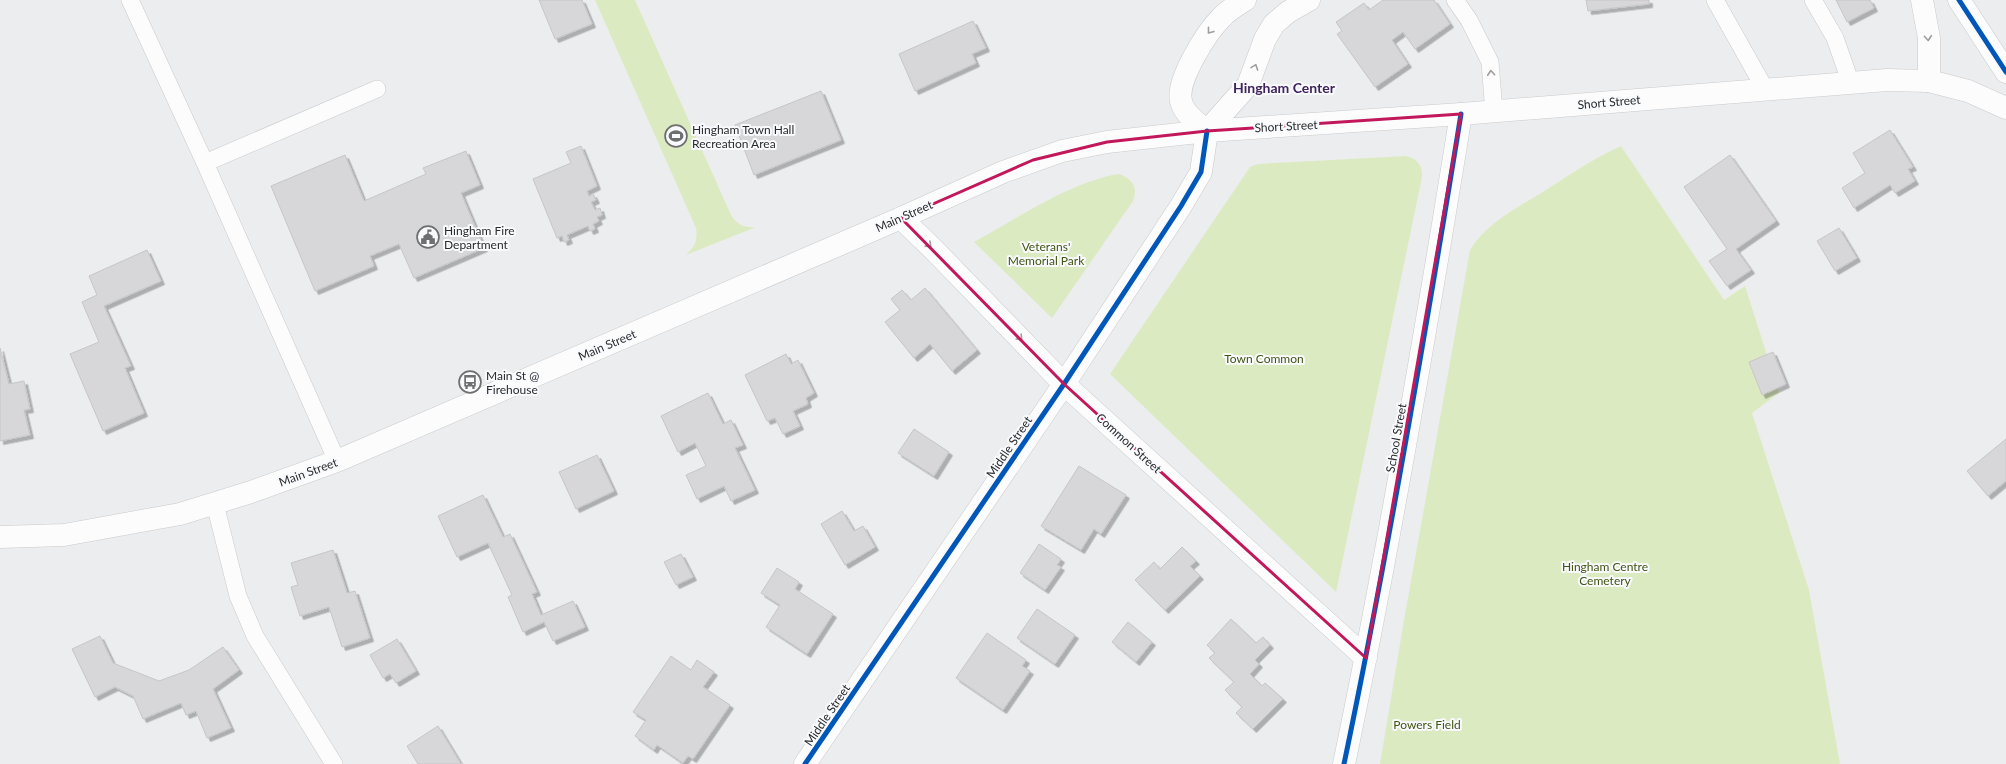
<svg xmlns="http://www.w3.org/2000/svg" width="2006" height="764" font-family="Lato,sans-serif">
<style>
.green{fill:#dceac2}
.building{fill:#d7d6d8;stroke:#c6c6c7;filter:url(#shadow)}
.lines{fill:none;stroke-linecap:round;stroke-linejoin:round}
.service-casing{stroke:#c9cacb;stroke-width:18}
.minor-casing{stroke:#c9cacb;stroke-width:23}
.tertiary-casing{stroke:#c9cacb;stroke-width:23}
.secondary-casing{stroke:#c9cacb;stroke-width:23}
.service{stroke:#fcfcfd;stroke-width:17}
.minor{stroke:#fcfcfd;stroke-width:22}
.tertiary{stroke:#fcfcfd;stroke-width:22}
.secondary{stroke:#fcfcfd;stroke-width:22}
.cycleway-casing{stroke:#f9fafd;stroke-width:8}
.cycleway{stroke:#0057b8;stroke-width:5}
.oneway{stroke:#9e9e9f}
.marked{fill:none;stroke:#c2185b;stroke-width:3;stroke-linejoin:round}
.labels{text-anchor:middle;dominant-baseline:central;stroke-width:4;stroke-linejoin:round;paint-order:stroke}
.street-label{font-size:12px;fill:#2a2b2c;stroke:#f9fafd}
.poi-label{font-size:12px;fill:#2a2b2c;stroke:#f9fafd;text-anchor:start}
.park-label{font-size:12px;fill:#435514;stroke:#f9fafd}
.quarter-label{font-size:14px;font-weight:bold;fill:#3f235c;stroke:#f9fafd}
</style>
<defs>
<filter id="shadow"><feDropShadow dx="3.5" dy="3.5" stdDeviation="0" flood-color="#0004"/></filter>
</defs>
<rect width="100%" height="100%" fill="#ecedef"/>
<path class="green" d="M595,0H635L731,215C737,225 745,228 756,227L686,255C695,247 698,240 696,228Z
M1621,146L1724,300L1745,286L1779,393L1752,413L1809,590L1840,764H1380L1403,626L1470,250C1487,222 1519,207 1546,190C1571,174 1594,158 1621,146Z
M1406,156C1417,159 1423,165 1422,177L1336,592L1110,374L1250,167L1258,164Z
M1119,174C1133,179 1138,187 1133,201L1052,318L974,242C1016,219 1072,181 1119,174Z"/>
<path class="building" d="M539,0H582L592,24L555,39Z
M1383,0H1434L1450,24L1415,49L1403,32L1392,40L1408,64L1375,87L1337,34L1342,31L1336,22L1364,3L1369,10Z
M1586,0H1649V4L1588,11Z
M1836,0H1870L1874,8L1847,22Z
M973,21L986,48L972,54L976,63L915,91L899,54Z
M821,91L841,140L754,175L735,125Z
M1890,130L1913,167L1908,169L1915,181L1895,193L1890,185L1854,208L1842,188L1865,173L1853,153Z
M581,146L597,186L587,191L589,196L593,194L596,200L591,202L595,210L600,208L602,215L597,217L599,221L593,224L595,229L590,231L588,226L567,235L569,240L564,242L562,236L557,238L533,179L571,163L566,152Z
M466,151L480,185L461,193L484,248L414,278L399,244L370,256L374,266L315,291L271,186L345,155L364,201L426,174L423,168Z
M1730,155L1776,221L1736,249L1751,270L1727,286L1709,261L1727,249L1684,187Z
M1839,228L1857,258L1835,271L1817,241Z
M147,250L161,281L104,306L131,366L125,368L144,413L103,431L70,354L99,342L82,302L97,295L89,276Z
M925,288L977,350L952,371L930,344L914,358L885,322L900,310L891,299L902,290L911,300Z
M0,348L9,384L24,381L30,409L24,410L30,435L0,441Z
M1773,352L1786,384L1762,395L1749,362Z
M786,354L791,364L798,360L814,393L806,398L808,404L793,411L800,426L783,434L775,418L767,421L745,375Z
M708,393L723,424L731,420L743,445L735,448L755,490L731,501L724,486L697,499L686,475L706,466L695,443L678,452L661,416Z
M914,429L949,452L934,476L898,453Z
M2006,439V481L1988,496L1967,471Z
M597,455L614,491L576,509L559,472Z
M1079,466L1126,495L1101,534L1094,529L1081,550L1041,526Z
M483,495L503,537L510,534L537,592L532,594L541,615L573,601L585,627L553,641L544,622L523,632L508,597L512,595L488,543L457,557L438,516Z
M842,511L854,531L863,526L875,547L845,565L821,524Z
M1039,544L1061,559L1057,565L1061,567L1045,590L1020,573Z
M1182,547L1196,561L1190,566L1200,576L1165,610L1135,580L1154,562L1160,569Z
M333,550L347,593L355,591L370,638L342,647L329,607L300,616L291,587L298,585L291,563Z
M681,554L693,577L676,585L664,562Z
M777,568L799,582L795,589L833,614L807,654L766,627L780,605L761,593Z
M1037,609L1075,635L1055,664L1017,638Z
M1231,619L1256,643L1263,637L1270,645L1255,660L1259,664L1250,674L1262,686L1265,683L1283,699L1253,729L1236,713L1242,707L1225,690L1234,682L1209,658L1215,653L1207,645Z
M1128,622L1152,642L1136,662L1112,642Z
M987,633L1026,660L1022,666L1030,671L1003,710L956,678Z
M100,636L113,663L159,681L189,670L223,647L239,670L213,689L231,728L207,738L196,711L186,715L181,703L143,719L133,696L115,687L95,697L72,649Z
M397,639L416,671L396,683L390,674L383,678L370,655Z
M671,656L691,670L697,660L714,672L703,687L730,705L693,759L688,756L683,763L657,745L654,750L635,736L646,720L633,712Z
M438,726L461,764H418L407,746Z"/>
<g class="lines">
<g class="service-casing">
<path id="service" d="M130,0L205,163L337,461
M1455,0L1469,20L1490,62L1494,112
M1715,0L1765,89
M1813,0L1835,38L1850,81
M205,163L377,89
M215,504L238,596L255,636L334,764"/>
</g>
<g class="minor-casing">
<path id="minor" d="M901,218L936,252L1064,384L1366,658
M1344,764C1389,549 1426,331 1461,114"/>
</g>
<g class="tertiary-casing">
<path id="tertiary" d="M1922,0L1929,38V81
M1959,0L2006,72
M805,764L1064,384L1181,206L1201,172L1207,131"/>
</g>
<g class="secondary-casing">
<path id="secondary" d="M1207,131L1248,85L1265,39L1274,24L1288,12L1309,0
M1207,131C1197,123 1184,114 1181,101C1176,81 1206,33 1221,18C1227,11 1237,5 1245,0
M0,537L64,535L180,514L251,492L337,461L901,218L1003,172L1062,151L1107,142L1207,131L1461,114L1887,80L1929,81L1968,91L2006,108"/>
</g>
<use href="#service" class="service"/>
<use href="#minor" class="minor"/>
<use href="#tertiary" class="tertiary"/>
<use href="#secondary" class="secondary"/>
<g class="cycleway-casing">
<path id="cycleway" d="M1959,0L2006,72
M805,764L1064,384L1181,206L1201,172L1207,131
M1344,764C1389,549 1426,331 1461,114"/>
</g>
<use href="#cycleway" class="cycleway"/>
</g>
<defs><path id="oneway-chevron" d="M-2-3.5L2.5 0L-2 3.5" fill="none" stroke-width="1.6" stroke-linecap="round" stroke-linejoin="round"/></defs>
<g class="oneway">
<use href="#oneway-chevron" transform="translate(1210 31) rotate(128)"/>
<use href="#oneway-chevron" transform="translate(1928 38) rotate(85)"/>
<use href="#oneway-chevron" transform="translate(1255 67) rotate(-70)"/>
<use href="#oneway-chevron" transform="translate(1491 73) rotate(-94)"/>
<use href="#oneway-chevron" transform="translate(929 245) rotate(44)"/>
<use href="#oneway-chevron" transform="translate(1020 338) rotate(46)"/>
</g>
<path class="marked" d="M1461,114L1366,658L1064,384L901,218L1033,160L1107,142L1207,131Z"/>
<defs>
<g id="stadium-ring" transform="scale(1.15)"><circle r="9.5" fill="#f9fafd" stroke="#6e6f70" stroke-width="1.5"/><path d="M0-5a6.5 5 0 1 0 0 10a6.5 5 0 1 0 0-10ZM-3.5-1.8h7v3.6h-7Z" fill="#6e6f70"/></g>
<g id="civic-ring" transform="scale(1.15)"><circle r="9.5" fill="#f9fafd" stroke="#6e6f70" stroke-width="1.5"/><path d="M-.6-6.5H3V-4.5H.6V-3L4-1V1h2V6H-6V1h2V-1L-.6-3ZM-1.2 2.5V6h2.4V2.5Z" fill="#6e6f70"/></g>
<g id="bus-ring" transform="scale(1.15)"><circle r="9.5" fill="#f9fafd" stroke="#6e6f70" stroke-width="1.5"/><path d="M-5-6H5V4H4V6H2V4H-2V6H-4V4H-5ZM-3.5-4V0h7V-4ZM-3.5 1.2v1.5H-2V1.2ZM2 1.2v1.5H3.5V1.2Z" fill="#6e6f70"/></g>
</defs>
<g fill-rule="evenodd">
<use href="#stadium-ring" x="676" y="136"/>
<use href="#civic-ring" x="428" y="237"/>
<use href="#bus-ring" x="470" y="382"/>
</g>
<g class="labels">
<g class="street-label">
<text transform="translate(1609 102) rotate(-5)">Short Street</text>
<text transform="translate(1286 126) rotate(-3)">Short Street</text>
<text transform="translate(904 216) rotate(-24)">Main Street</text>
<text transform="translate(607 345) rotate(-23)">Main Street</text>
<text transform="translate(1396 438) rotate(-80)">School Street</text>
<text transform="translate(1129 443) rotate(42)">Common Street</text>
<text transform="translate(1009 447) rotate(-56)">Middle Street</text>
<text transform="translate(308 472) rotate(-20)">Main Street</text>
<text transform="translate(827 715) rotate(-56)">Middle Street</text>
</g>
<g class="poi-label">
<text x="692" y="129">Hingham Town Hall<tspan x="692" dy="14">Recreation Area</tspan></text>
<text x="444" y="230">Hingham Fire<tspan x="444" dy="14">Department</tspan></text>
<text x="486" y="375">Main St @<tspan x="486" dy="14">Firehouse</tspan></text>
</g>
<g class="park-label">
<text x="1046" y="246">Veterans'<tspan x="1046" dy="14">Memorial Park</tspan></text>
<text x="1264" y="358">Town Common</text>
<text x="1605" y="566">Hingham Centre<tspan x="1605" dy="14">Cemetery</tspan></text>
<text x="1427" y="724">Powers Field</text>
</g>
<g class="quarter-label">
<text x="1284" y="87">Hingham Center</text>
</g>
</g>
</svg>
